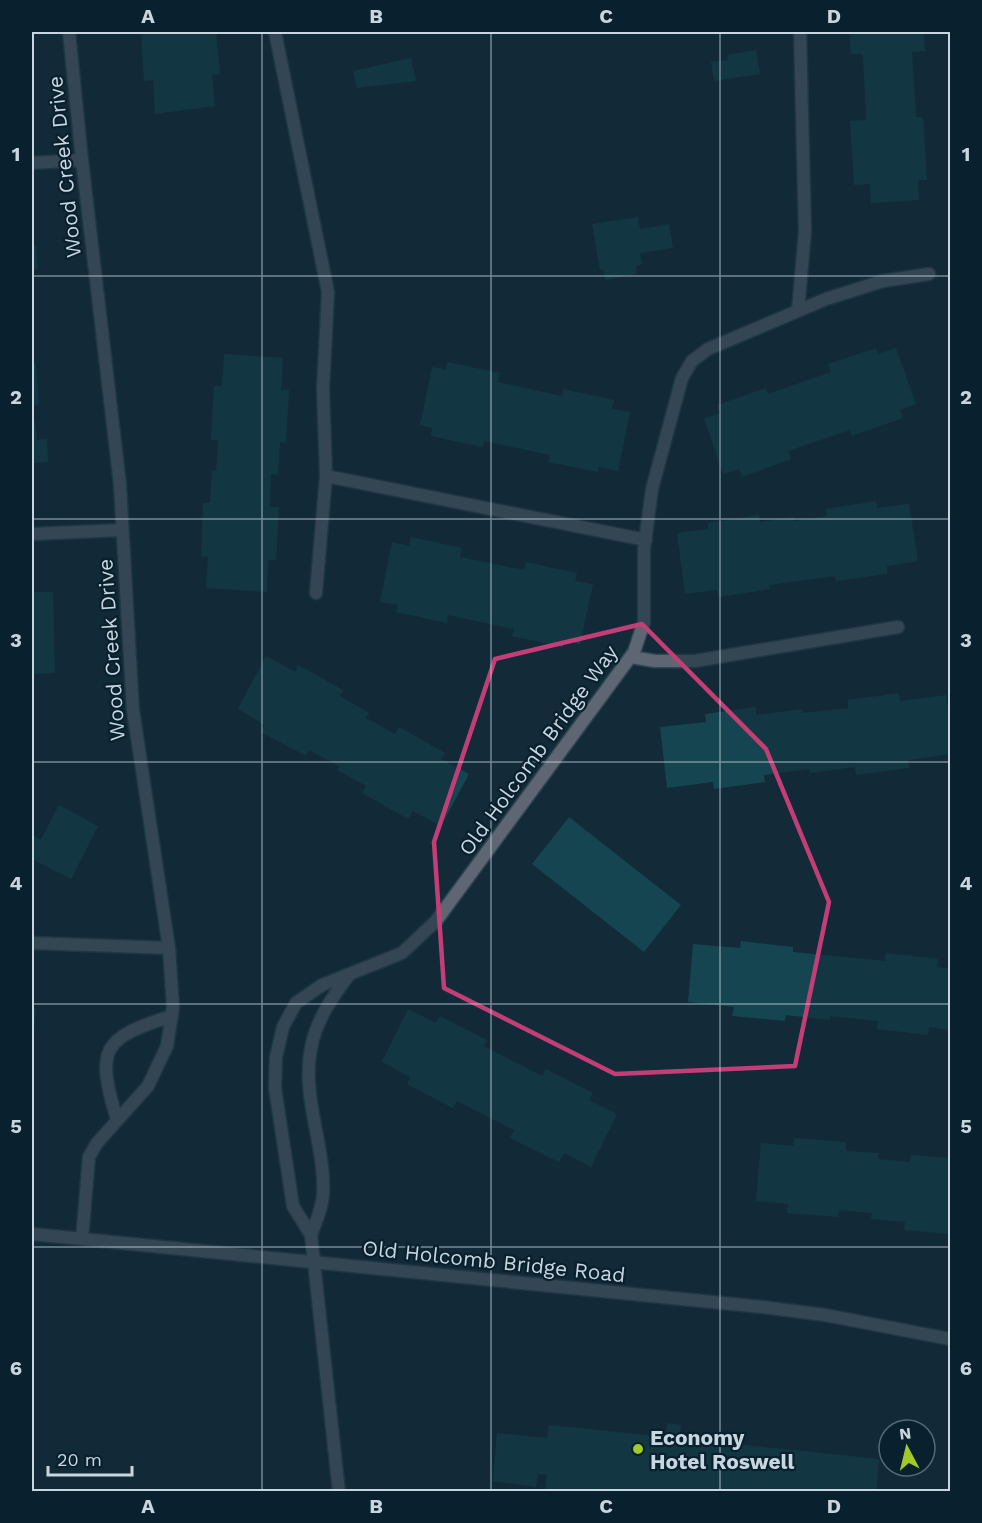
<svg xmlns="http://www.w3.org/2000/svg" width="982" height="1523" font-family="'Work Sans',sans-serif">
<style>
.building{fill:#144550}
.lines{fill:none;stroke-linecap:round;stroke-linejoin:round}
.lane-casing{stroke:#304654;stroke-width:15}
.street-casing{stroke:#304654;stroke-width:15}
.lane{stroke:#5e6674;stroke-width:12}
.street{stroke:#5e6674;stroke-width:12}
.marked{fill:none;stroke:#c33e76;stroke-width:4.5;stroke-linejoin:round}
.grid{fill:none;stroke:#c8d6e0;stroke-width:1.5;stroke-opacity:0.55}
.poi-dot{fill:#a1c92a;stroke:#09202e;stroke-width:2}
.labels{text-anchor:middle;dominant-baseline:central;stroke-width:4.5;stroke-linejoin:round;paint-order:stroke}
.street-label{font-size:21px;fill:#c8d6e0;stroke:#09202e}
.poi-label{font-size:21px;font-weight:bold;fill:#c8d6e0;stroke:#09202e;text-anchor:start}
.neatline{fill:none;stroke:#c8d6e0;stroke-width:2}
.grid-label{font-size:20px;text-anchor:middle;font-weight:bold;fill:#c8d6e0}
</style>
<rect width="100%" height="100%" fill="#132a39"/>
<path class="building" d="M141,32H216L220,74L212,75L215,106L155,114L153,80L144,81Z
M849,32H924L925,51L912,52L916,117H923L927,180H918L919,200L871,203L870,184L854,185L850,121L866,120L863,54H851Z
M756,50L760,74L714,81L711,62L728,60L727,55Z
M411,58L416,81L357,88L353,71Z
M638,217L640,229L669,224L673,248L640,253L642,264L636,266L637,274L605,280L603,269L600,270L592,224Z
M36,245L38,269L32,270V246Z
M32,316H33L34,346H32Z
M876,348L878,354L896,348L916,404L900,410L903,418L852,436L850,430L788,451L791,459L742,477L739,469L723,474L704,418L720,413L717,405L766,388L768,394L831,372L828,364Z
M224,354L283,358L281,390H289L286,443L280,442L278,475L271,474L270,507H279L276,560H268L267,592L206,588L208,557L201,556L203,503H210L212,470L216,471L218,440H211L214,386H222Z
M447,362L500,373L498,382L562,396L564,389L614,400L612,409L630,412L618,471L599,467L598,472L548,462L550,455L484,441L483,447L431,436L432,428L420,425L432,367L446,370Z
M36,363L39,405L32,406V364Z
M32,410L36,427L37,440L47,439L48,462L32,463Z
M876,501L877,508L909,504L918,561L887,566V574L836,581L835,576L769,585L770,589L719,597L717,590L685,594L677,533L708,529V523L759,515L760,522L793,517L794,521L827,516L826,509Z
M411,537L462,548L460,557L524,570L526,562L577,573L575,581L593,584L580,644L564,640L563,647L512,636L514,629L448,615L447,623L396,612L398,605L380,602L392,542L409,546Z
M32,592H53L55,673L36,674L32,676Z
M266,656L295,672L298,665L343,690L340,696L369,713L366,718L395,734L399,727L445,753L441,759L469,774L441,826L413,811L408,819L362,793L366,786L337,770L339,766L309,750L306,756L261,732L265,725L238,709Z
M899,693L900,701L946,695L950,731V754L908,760L909,768L856,775L855,767L810,773L809,769L764,775L765,782L714,789L713,782L667,788L660,727L706,722L705,714L756,707V715L802,709L803,713L848,708V700Z
M59,805L98,826L71,879L32,859V835L41,840Z
M569,817L681,905L644,952L532,864Z
M741,941L793,947V952L885,961L886,953L938,959L937,967L950,969V1030L929,1027L928,1035L877,1029L878,1021L830,1016V1020L786,1015L785,1021L732,1016L734,1007L688,1002L693,944L740,948Z
M32,1008L36,1009L33,1043H32Z
M408,1009L436,1023L440,1016L487,1040L484,1046L542,1076L546,1069L593,1093L589,1100L617,1114L591,1167L564,1153L559,1162L510,1138L514,1130L457,1101L453,1108L407,1084L410,1077L382,1062Z
M794,1138L846,1142V1151L879,1153L878,1159L910,1162L911,1155L950,1158V1234L904,1230L905,1222L871,1219L872,1213L839,1210L838,1217L787,1213L788,1204L756,1201L761,1143L793,1146Z
M667,1423L681,1425L679,1438L879,1459L876,1492H545L547,1475L538,1474L536,1487L493,1481L497,1433L547,1438L549,1425L666,1437Z"/>
<g class="lines">
<g class="lane-casing">
<path id="lane" d="M117,1120C96,1049 101,1038 172,1016"/>
</g>
<g class="street-casing">
<path id="street" d="M69,32L82,160L120,485L133,710L169,948L173,1007L167,1046L148,1086L97,1143L89,1157L82,1239
M275,32L328,292L323,389L326,476L316,593
M32,163L82,160
M798,311L805,231L800,32
M326,476L646,540
M32,534L122,530
M631,657L655,661H695L898,627
M32,943L169,948
M32,1234L762,1307L825,1315L950,1339
M311,1235C316,1222 322,1209 323,1195C326,1147 301,1097 311,1048C316,1021 332,997 349,975
M339,1492L311,1235L293,1206L275,1088L276,1057L283,1027L296,1003L322,985L402,953L436,921L634,652L644,622V549L652,489L682,378L692,361L708,349L826,299L883,281L929,274"/>
</g>
<use href="#lane" class="lane"/>
<use href="#street" class="street"/>
</g>
<path d="M0 0H982V1523H0ZM642,624L766,749L829,902L795,1066L615,1074L444,988L434,842L495,659Z" fill="#132a39" fill-opacity=".55" fill-rule="evenodd"/>
<path class="marked" d="M642,624L766,749L829,902L795,1066L615,1074L444,988L434,842L495,659Z"/>
<path class="grid" d="M262,32V1492M491,32V1492M720,32V1492M32,276H950M32,519H950M32,762H950M32,1004H950M32,1247H950"/>
<circle class="poi-dot" cx="638" cy="1449" r="6"/>
<g class="labels">
<g class="street-label">
<text transform="translate(64 167) rotate(-96)">Wood Creek Drive</text>
<text transform="translate(111 650) rotate(-94)">Wood Creek Drive</text>
<text transform="translate(538 750) rotate(-54)">Old Holcomb Bridge Way</text>
<text transform="translate(494 1261) rotate(6)">Old Holcomb Bridge Road</text>
</g>
<g class="poi-label">
<text x="650" y="1437">Economy<tspan x="650" dy="24">Hotel Roswell</tspan></text>
</g>
</g>
<rect width="982" height="1523" fill="none" stroke="#09202e" stroke-width="66"/>
<g transform="translate(907 1448) rotate(353)"><circle r="28" fill="#09202e" stroke="#556975" stroke-width="1.5"/>
<path d="M0-4.5L10 22L0 15L-10 22Z" fill="#a1c92a"/>
<text y="-9" font-size="16" font-weight="bold" text-anchor="middle" fill="#c8d6e0">N</text>
</g>
<path d="M48 1466v9h84v-9" fill="none" stroke="#c8d6e0" stroke-width="3"/>
<text x="57" y="1466" font-size="18" fill="#c8d6e0" stroke="#09202e" stroke-width="4.5" paint-order="stroke">20 m</text>
<rect x="33" y="33" width="916" height="1457" class="neatline"/>
<g class="grid-label">
<text x="148" y="23">A</text>
<text x="376" y="23">B</text>
<text x="606" y="23">C</text>
<text x="834" y="23">D</text>
<text x="16" y="161">1</text>
<text x="966" y="161">1</text>
<text x="16" y="404">2</text>
<text x="966" y="404">2</text>
<text x="16" y="647">3</text>
<text x="966" y="647">3</text>
<text x="16" y="890">4</text>
<text x="966" y="890">4</text>
<text x="16" y="1133">5</text>
<text x="966" y="1133">5</text>
<text x="16" y="1375">6</text>
<text x="966" y="1375">6</text>
<text x="148" y="1513">A</text>
<text x="376" y="1513">B</text>
<text x="606" y="1513">C</text>
<text x="834" y="1513">D</text>
</g>
</svg>
